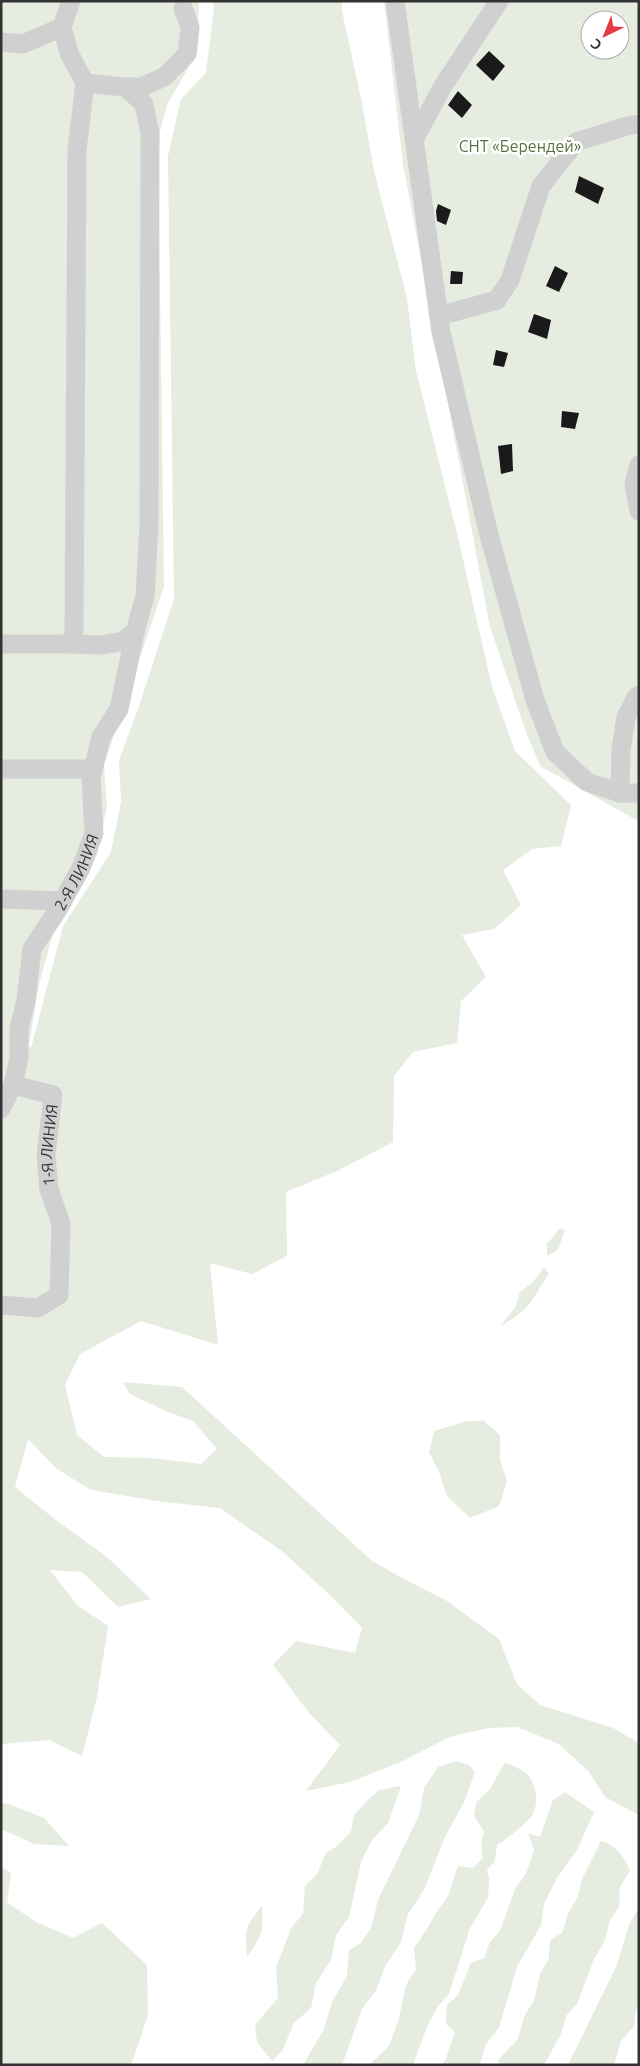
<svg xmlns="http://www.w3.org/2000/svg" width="640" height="2066" font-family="Ubuntu,sans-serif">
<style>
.green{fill:#e6ecdf;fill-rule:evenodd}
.building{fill:#1a1a1a}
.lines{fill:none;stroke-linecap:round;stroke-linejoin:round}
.minor{stroke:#d0d0d0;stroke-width:19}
.labels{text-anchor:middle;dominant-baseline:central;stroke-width:5;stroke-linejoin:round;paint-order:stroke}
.park-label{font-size:16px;fill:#56703f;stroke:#fff}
.street-label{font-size:16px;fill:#333;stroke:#fff}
</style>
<rect width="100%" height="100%" fill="#fff"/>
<path class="green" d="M1,1H198L199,3L197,53L167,105L158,139L164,586L104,765L107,806L97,855L53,934L39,984L29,1046L31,1048L63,926L111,852L121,802L119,760L139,706L174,599L168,156L181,99L206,73L214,7L212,1H342V11L362,103L374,171L407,298L416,371L457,533L492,687L515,751L571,805L561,846L532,849L503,870L521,905L494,929L462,935L486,977L461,1001L457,1043L413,1052L394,1076L393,1142L339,1170L286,1192L287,1256L252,1274L210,1263L218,1345L141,1321L80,1354L65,1385L77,1435L104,1457L151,1458L201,1464L217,1449L193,1421L168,1412L130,1394L123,1382L182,1387L371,1560L400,1577L447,1601L499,1639L517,1684L540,1705L613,1728L639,1743V1815L605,1797L589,1772L559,1744L517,1727L489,1728L449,1737L403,1761L350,1782L306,1791L340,1745L309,1713L273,1665L296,1641L355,1653L362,1628L333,1598L283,1552L220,1508L156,1501L91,1490L57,1469L28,1439L15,1487L57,1521L107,1557L151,1599L118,1607L82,1572L50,1570L77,1605L108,1626L97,1697L82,1756L49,1740L1,1744Z
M384,1H639V819L636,820L540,766L526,732L490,627L403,164ZM590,20H620V50H590Z
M560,1228L565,1230L558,1250L547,1256V1244Z
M544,1267L549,1274C539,1287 532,1305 518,1315C513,1319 507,1322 501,1325L515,1308L520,1292L532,1283Z
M467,1421H484L500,1435V1460L507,1481L499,1506L470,1518L447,1496L439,1472L429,1452L434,1431Z
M456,1761L469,1765L475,1772L465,1800L444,1839L424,1890L408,1914L401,1942L386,1965L376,1990L362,2009L342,2065H303L324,2029L332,2002L347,1976L349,1950L360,1944L371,1928L378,1900L419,1815L424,1788L438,1767Z
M505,1762C512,1766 524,1770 529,1776C537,1787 538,1803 533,1814C531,1820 504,1841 497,1845L495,1861L487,1870L489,1879L488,1898L470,1928L449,1994L438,2006L427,2027L413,2065H369L389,2046L399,2018L406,1985L416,1969L414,1948L427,1929L436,1913L448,1896L458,1866L473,1868L483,1858L481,1844L484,1832L474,1816L476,1803L490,1789Z
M401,1786L388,1823L372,1840L361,1862L349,1917L336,1935L331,1960L316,1983L311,2008L294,2023L282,2051L272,2061L257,2042L255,2025L278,1998L276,1967L291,1929L303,1913L305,1886L317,1874L326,1853L337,1846L351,1832L354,1815L367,1801L379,1790Z
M565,1792L594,1812L577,1850L557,1878L544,1904L541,1925L517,1967L499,2028L486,2044L480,2064L441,2065L445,2061L455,2032L446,2024L447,2005L458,1995L471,1963L484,1958L490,1942L500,1931L515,1889L526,1874L534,1850L528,1833L540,1837L553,1800Z
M1,1803L9,1804L44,1818L69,1846L34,1844L1,1829Z
M601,1841C616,1845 625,1857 630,1871L620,1887L619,1907L610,1920L605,1940L594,1959L577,2004L566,2016L561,2034L544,2065H498L499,2059L518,2039L524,2017L534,2000L540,1974L549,1958L550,1940L562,1933L568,1914L578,1896L582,1879Z
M1,1867L11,1873L7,1902L36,1922L73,1938L102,1923L147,1965L148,2015L131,2065H1Z
M262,1906C264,1931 261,1938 247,1957C245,1930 245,1926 262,1906Z
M639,1907V2009H636L634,2026L621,2041L614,2065H568L616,1967L629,1925Z"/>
<path class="building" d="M489,51L505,66L493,81L476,65Z
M458,91L472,105L462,118L448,105Z
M579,176L604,188L598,204L575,192Z
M438,204L451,210L446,225L437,221L436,211Z
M555,266L568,273L559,292L546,286Z
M451,271L463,272L462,284H450Z
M534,314L551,320L547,339L528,332Z
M496,350L508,353L504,367L493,365Z
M562,411L579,413L575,429L561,427Z
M512,444L513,471L501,474L498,446Z"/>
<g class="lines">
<g class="minor">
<path d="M395,1L441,332L489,535L535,700L555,752L587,782L620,793H639"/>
<path d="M1,42L23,44L62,27L71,1"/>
<path d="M85,83L125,87H142L164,77L187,54L190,27L183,8"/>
<path d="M415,138L443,86L499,1"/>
<path d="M439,316L497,300L510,280L541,186L576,142L627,126L639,124"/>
<path d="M639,465L634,484L639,511"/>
<path d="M1,644H71L74,631L77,150L85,83L69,53L62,27"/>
<path d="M71,644L100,645L121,642L135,632L145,596L149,524L150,134L144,104L125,87"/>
<path d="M1,769H93"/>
<path d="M620,793L621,750L626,717L637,696L639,695"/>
<path d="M1,899L63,901"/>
<path id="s1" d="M1,1109L13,1085L19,1058V1028L26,1001L32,949L57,911L81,868L94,833L91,778L101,737L119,709L135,632"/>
<path id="s2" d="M1,1305L38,1308L59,1295L61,1224L49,1189L46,1155L53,1095L13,1085"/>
</g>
</g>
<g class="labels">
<g class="park-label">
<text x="520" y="146">СНТ «Берендей»</text>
</g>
<g class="street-label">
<text stroke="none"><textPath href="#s1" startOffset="254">2-Я ЛИНИЯ</textPath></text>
<text stroke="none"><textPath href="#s2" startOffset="214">1-Я ЛИНИЯ</textPath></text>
</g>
</g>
<rect width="640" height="2066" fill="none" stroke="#333333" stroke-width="5"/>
<g transform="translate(605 35) rotate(223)"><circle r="24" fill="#ffffff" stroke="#adadad"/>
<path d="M0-4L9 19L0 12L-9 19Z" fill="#e63946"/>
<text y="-8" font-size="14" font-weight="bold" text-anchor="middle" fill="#333333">С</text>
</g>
</svg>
